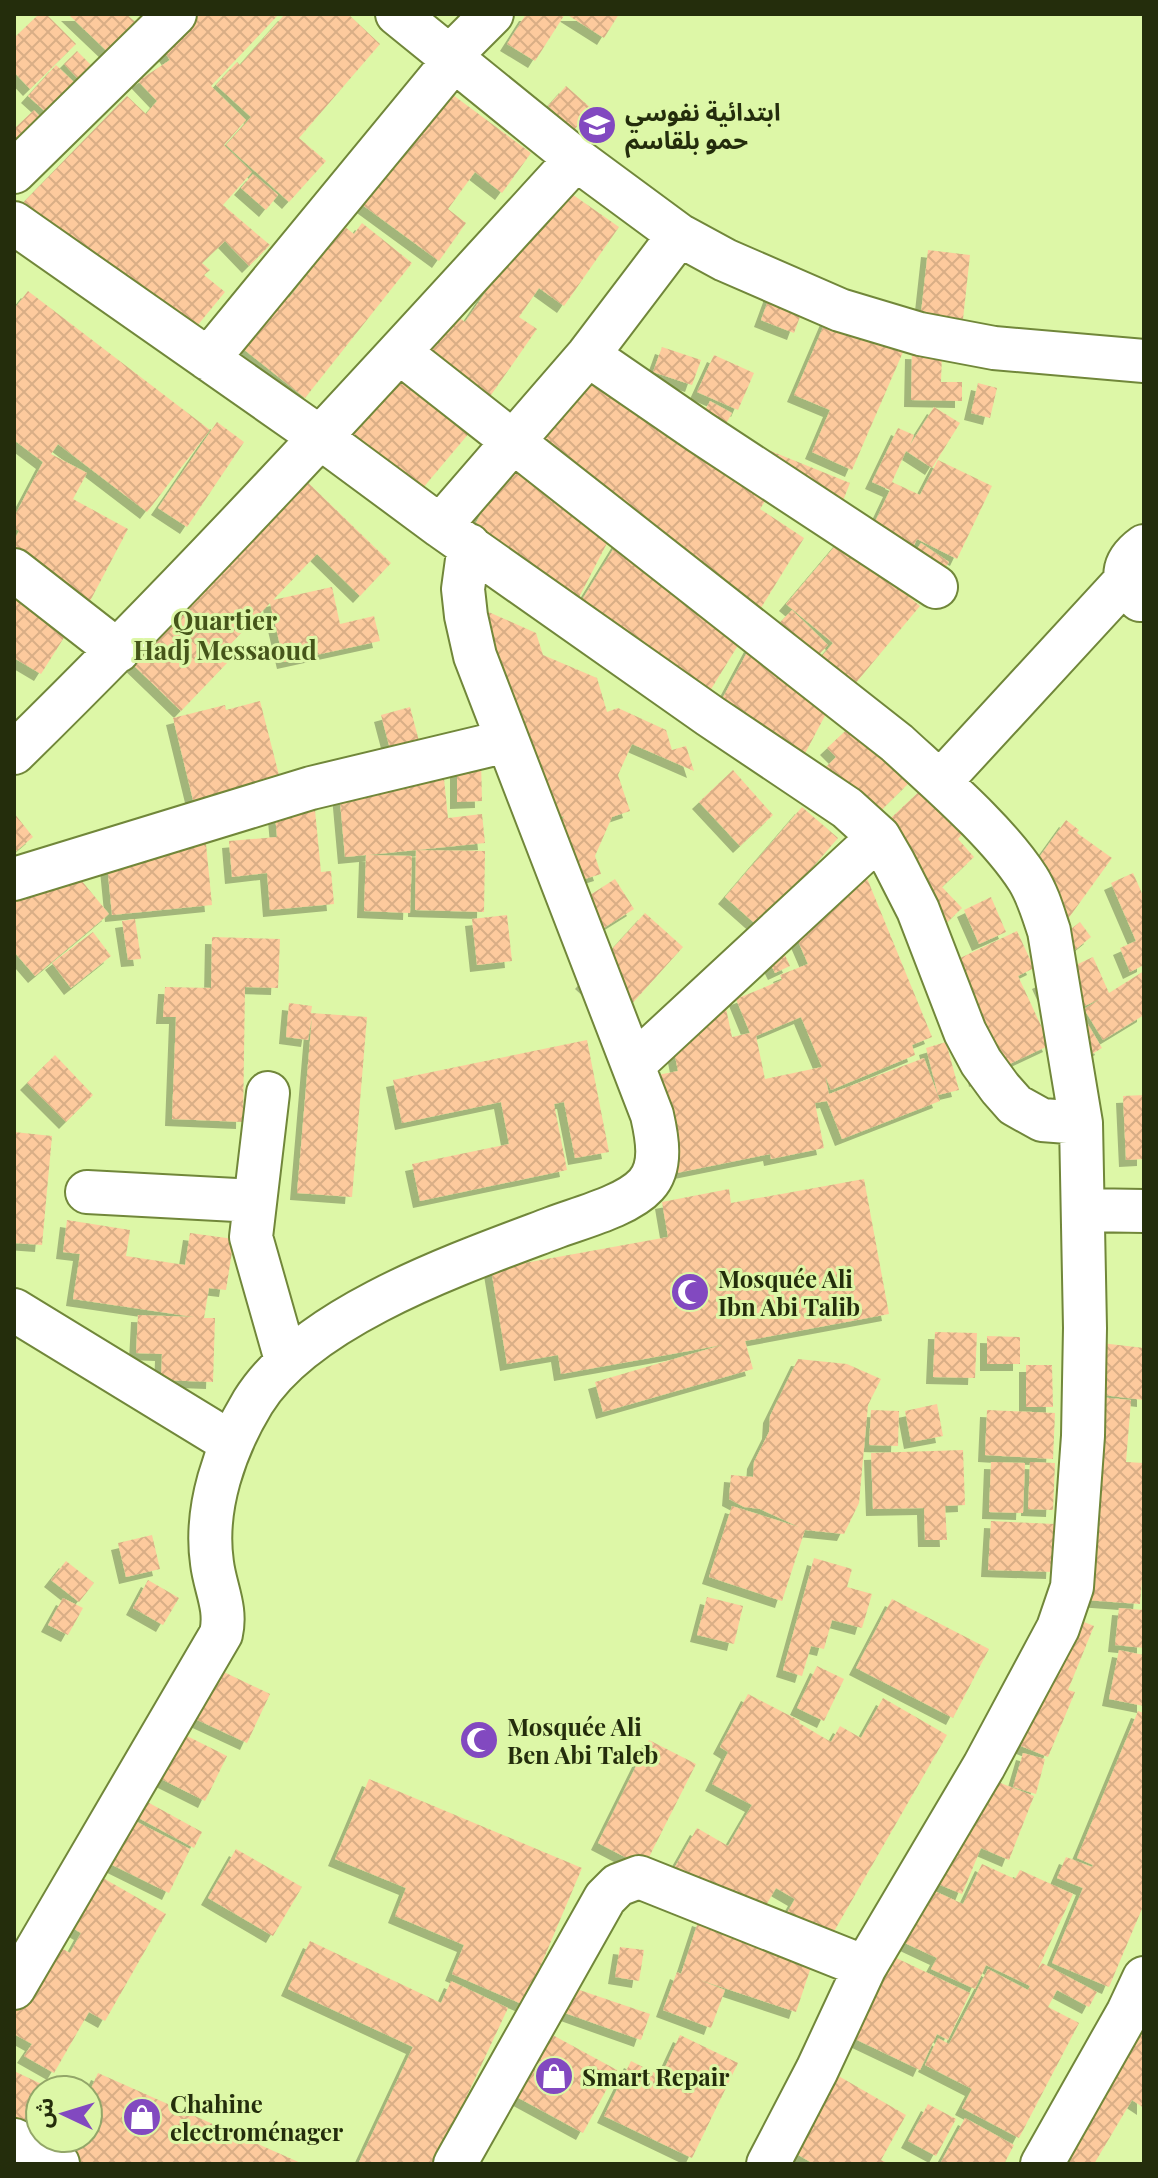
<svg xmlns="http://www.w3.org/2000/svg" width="1158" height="2178" font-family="'Playfair Display','Noto Sans Arabic',serif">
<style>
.building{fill:url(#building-cross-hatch);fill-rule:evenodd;filter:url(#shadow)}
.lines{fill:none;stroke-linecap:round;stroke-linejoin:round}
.minor-casing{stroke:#71873a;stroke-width:46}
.major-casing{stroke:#71873a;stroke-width:48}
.minor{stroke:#fff;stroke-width:42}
.major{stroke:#fff;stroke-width:44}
.labels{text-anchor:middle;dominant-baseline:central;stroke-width:6;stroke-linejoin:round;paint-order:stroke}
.poi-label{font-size:24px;font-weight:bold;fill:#242d0c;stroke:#ddf7a7;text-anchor:start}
.neighbourhood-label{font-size:26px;font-weight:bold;fill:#45551a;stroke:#ddf7a7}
</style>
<defs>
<pattern id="building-cross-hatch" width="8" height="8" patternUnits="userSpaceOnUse" patternTransform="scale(2)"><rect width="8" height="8" fill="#fdca9d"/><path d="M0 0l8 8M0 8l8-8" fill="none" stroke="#d9ae86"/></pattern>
<filter id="shadow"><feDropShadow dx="-7" dy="7" stdDeviation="0" flood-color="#0004"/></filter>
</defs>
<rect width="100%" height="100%" fill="#ddf7a7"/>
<path class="building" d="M39,14H46L76,44L30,89L14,72V38Z
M68,14H126L139,25L111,55Z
M196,14H279L211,86L246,120L224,145L252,172L223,205L270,245L249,266L225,241L202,263L210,270L204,275L225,292L197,326L16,210L127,96L146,114L157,101L138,81L170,60L160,46Z
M285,14H348L380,44L299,138L326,161L289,202L226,145L251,117L216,85L237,62L240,65Z
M526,14H565L535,61L507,44Z
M566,14H619L604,38Z
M77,51L96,70L83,84L64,64Z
M56,65L76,84L48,114L28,96Z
M429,72L455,92L453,95L531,153L502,193L475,172L448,209L466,223L439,261L342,190Z
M566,86L592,109L574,130L548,106Z
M34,110L44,121L14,149V129Z
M253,174L278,195L266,210L241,188Z
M559,185L619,227L564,306L539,288L519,317L537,329L475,418L402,367L443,307L465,322Z
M322,209L354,234L362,223L412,263L305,398L222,332L264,278L289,298L306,276L283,258Z
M928,250L970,255L963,319L921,313Z
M772,290L805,303L794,333L761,320Z
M28,291L210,430L147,512L58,444L51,454L87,473L73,499L128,529L89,603L14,563V540L19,531L14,528V517L43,462L14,440V309Z
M827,318L903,352L852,470L812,452L830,410L794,395Z
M662,347L701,360L692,385L653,372Z
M912,352L942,353L941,382H962V401L911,400Z
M714,355L754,373L738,410L697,392Z
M389,363L470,432L417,495L336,426Z
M562,365L769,495L760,509L804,538L705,699L572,616L627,527L507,452Z
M978,383L997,388L990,418L971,413Z
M710,401L732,413L714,445L692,434Z
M934,407L960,423L932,468L906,451L892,482L920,495L938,460L992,486L957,559L917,539L905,564L864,545L890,490L872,482L898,428L914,435L910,445Z
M217,422L244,442L187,527L158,508Z
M761,447L850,483L840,508Z
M492,454L618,522L575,605L464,545L491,495Z
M298,473L391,563L360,596L317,554L273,600L332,587L340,624L374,616L380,641L284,662L270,603L220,655L228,662L181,711L123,655Z
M841,539L920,606L839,703L806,675L833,643L786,604Z
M921,543L949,562L938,580L909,561Z
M14,594L70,628L41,674L14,658Z
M466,602L536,633L543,655L597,678L607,712L618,708L666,730L672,750L686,746L694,771L632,744L618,775L630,811L612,817L595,856L601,874L559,887L549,854L564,816L529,827Z
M792,610L828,645L804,670L768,635Z
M751,645L796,669L787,685L829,708L800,763L713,716Z
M260,701L280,779L193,800L173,718L225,705L226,710Z
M410,707L419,741L390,749L381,715Z
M855,722L911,781L867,824L820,773L836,757L827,748Z
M457,761H481L482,801L457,802Z
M443,769L448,818L482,814L485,843L368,855L412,856L410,913L364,911L366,855L345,857L339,790Z
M733,770L773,815L740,846L699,802Z
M924,787L965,831L958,839L974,857L942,887L962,908L940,929L862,845Z
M314,800L321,872L331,871L334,904L270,910L267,873L232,877L229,841L277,837L274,803Z
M802,807L838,838L760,928L725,897Z
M14,813L33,837L14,853Z
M1066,820L1079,830L1077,833L1112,858L1060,930L1025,877Z
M205,834L212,905L112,915L105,844Z
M416,850L485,851L484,912L415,910Z
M58,852L109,914L35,976L16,954L14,956V889Z
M862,866L932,1037L912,1045L915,1055L831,1090L825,1076L829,1094L924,1058L940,1101L842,1139L827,1101L815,1103L824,1148L771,1159L770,1154L657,1177L637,1079L678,1071L665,1006L723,994L732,1037L750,1033L736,999L782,980L780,975L808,964L795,934ZM801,1017L822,1067L765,1079L756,1036Z
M1133,873L1144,898V965L1130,972L1120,948L1136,941L1111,883Z
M615,879L634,909L591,936L573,906Z
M991,897L1006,932L979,944L964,910Z
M645,913L683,947L620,1017L582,982Z
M507,915L512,961L477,965L472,919Z
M135,919L141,959L128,960L122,921Z
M1080,922L1091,937L1070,954L1058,939Z
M1017,931L1034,968L1018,976L1050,1045L976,1080L954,961Z
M93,932L111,956L71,988L52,963Z
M775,934L790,966L775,973L759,941Z
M212,937L280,939L278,988L245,987L243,1122L172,1119L176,1017H163L165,987L211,988Z
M1093,957L1109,993L1144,971V1015L1103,1040L1084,1009L1100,999L1056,1019L1039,982Z
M289,1003L312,1006L311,1013L367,1017L352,1197L297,1193L312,1017L308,1040L286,1037Z
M1083,1016L1102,1048L1077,1063Z
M587,1040L609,1152L575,1158L564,1102L554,1104L567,1170L420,1201L412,1164L509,1144L501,1102L402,1123L393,1080Z
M946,1042L959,1090L938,1095L926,1048Z
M55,1055L93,1095L66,1122L27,1083Z
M1144,1095V1159L1126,1160L1123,1096Z
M14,1132L52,1136L42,1245L14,1243Z
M864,1179L889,1314L745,1341L753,1369L603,1412L595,1382L722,1345L561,1374L558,1355L507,1364L491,1269L668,1237L662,1202L729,1189L731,1203Z
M67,1220L130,1230L126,1256L185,1265L190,1233L234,1239L226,1290L209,1288L204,1318H215L213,1382L161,1380L162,1354L136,1353L138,1315L194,1317L73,1299L80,1254L63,1252Z
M935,1332L977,1333L975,1378L933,1377Z
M987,1336L1020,1337V1364H987Z
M1084,1341L1144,1348V1400L1078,1392Z
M798,1359L847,1364L881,1379L868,1405L859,1503L844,1534L805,1530L782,1601L709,1577L732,1506L799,1527L760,1509L744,1507L729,1499L731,1475L753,1477L754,1462L769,1432L770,1416Z
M1026,1365H1052L1053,1407H1026Z
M1087,1396L1131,1400L1126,1462L1144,1463V1557L1140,1604L1071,1599Z
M937,1404L943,1436L911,1442L905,1411Z
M871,1410L899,1411L898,1446L869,1445Z
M987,1410L1055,1413L1053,1459L985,1455Z
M963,1450L965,1505L945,1506L947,1540H925L924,1508L873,1509L871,1453Z
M991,1462L1025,1463L1023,1513L989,1512Z
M1030,1462L1055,1463L1053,1510L1028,1509Z
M991,1521L1055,1524L1053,1572L988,1570Z
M152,1535L160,1569L126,1577L118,1543Z
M814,1558L852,1569L847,1587L872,1594L862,1628L832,1620L824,1649L811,1646L802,1676L783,1670Z
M66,1561L94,1583L79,1602L51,1580Z
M148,1580L179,1598L163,1625L133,1608Z
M707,1597L743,1606L734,1644L697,1635Z
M63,1598L83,1608L68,1635L48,1625Z
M892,1599L989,1649L953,1718L856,1668Z
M1119,1608L1144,1610V1648L1115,1645Z
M1059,1612L1094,1626L1068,1690L1075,1692L1048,1757L1006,1740Z
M1119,1650L1144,1655V1706L1109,1699Z
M201,1661L270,1694L247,1743L178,1711Z
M817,1666L844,1679L824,1721L797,1708Z
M748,1694L800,1721L799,1723L831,1742L840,1726L861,1738L883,1698L947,1735L821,1954L778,1928L795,1899L776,1888L757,1921L672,1872L697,1828L728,1846L752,1805L712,1784L728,1752L720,1747Z
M1138,1711L1144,1713V1904L1109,1987L1052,1963L1083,1888L1057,1878L1066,1857L1092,1867L1093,1865L1077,1858Z
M157,1721L227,1756L205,1801L135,1766Z
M649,1740L696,1764L644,1867L598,1843Z
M1023,1753L1045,1759L1036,1794L1013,1787Z
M970,1771L1034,1796L1009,1860L981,1848L962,1894L928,1880Z
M369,1779L582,1868L524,2005L452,1974L464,1945L395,1916L406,1888L335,1859Z
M142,1799L202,1832L194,1848L133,1815Z
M106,1806L190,1849L169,1893L84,1851Z
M236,1849L302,1887L273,1936L208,1898Z
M982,1864L1015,1879L1020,1870L1073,1894L1037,1971L1042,1963L1097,1992L1089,2007L1057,1990L1048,2007L1079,2023L1019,2138L962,2108L972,2089L925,2065L938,2038L949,2044L988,1969L1028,1990L1030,1986L986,1965L975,1989L931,1969L937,1958L892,1937L917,1883L963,1904Z
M96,1874L166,1914L105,2021L89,2012L54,2073L24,2056L32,2044L14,2034V1998L42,1937L70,1953L81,1933L67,1925Z
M699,1919L814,1958L796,2012L700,1980L725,1990L711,2028L663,2010L677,1972L681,1974Z
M310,1941L441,2003L451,1981L508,2008L435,2164L359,2162L413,2047L288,1989Z
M620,1947L644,1950L639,1981L615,1977Z
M873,1947L970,1993L948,2040L937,2034L920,2070L834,2029Z
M556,1982L650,2014L641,2040L548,2007Z
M1120,2015L1144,2029V2108L1132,2100L1094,2164H1026Z
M525,2020L617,2070L583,2133L491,2083Z
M680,2035L738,2063L692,2158L604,2116L631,2061L661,2076Z
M816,2063L906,2115L881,2160L890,2164H814L772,2140Z
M14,2071L54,2090H40V2138L14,2147Z
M98,2073L303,2164H58L69,2138H88V2095Z
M928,2104L956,2119L936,2156L908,2141Z
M965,2118L1014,2145L1004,2164H940Z"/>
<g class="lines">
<g class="minor-casing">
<path id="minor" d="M397,14L576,159L679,235L725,260L840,310L920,334L994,348L1144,361
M451,55L492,14
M14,172L175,14
M14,223L321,438L440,526L710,716L847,808L879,837L894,863L918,910L965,1032L981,1062L1000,1088L1015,1105L1042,1120L1081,1123
M399,352L897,743C938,781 998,832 1028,879C1038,895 1043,913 1049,931L1081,1123L1085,1328L1083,1436L1072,1587L1058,1628L984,1766L865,1967L817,2070L768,2164
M588,355L700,432L936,587
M208,359L455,59
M440,526L588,355L679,235
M14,570L118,651
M1140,600C1118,581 1122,562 1144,546
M14,753C209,562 392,360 576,159
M940,782L1126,580
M14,879L311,788L507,741
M633,1065L879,837
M268,1093L251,1237L286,1360
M87,1192L255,1201
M1083,1210L1144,1211
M14,1310L230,1442
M14,1988L221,1634C227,1608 215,1588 212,1563C204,1508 225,1448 253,1402C306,1316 460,1263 553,1228C579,1218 627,1206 646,1185C663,1167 657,1137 652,1115L475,656L466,616L463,589L469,545
M455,2164L605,1898L618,1885L639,1877L865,1967
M1042,2164L1128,2012L1144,1978"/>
</g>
<g class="major-casing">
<path id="major" d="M14,2141L57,2164"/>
</g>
<use href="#minor" class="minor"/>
<use href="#major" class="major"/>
</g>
<defs>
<g id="school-disc" transform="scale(2)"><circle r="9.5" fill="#8249c0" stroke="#ddf7a7"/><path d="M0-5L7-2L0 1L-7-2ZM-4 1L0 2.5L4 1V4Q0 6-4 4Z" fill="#fff"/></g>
<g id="mosque-disc" transform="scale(2)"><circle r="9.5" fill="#8249c0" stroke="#ddf7a7"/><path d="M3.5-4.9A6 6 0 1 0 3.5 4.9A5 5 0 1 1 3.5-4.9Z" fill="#fff"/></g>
<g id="shop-disc" transform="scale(2)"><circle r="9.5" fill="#8249c0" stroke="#ddf7a7"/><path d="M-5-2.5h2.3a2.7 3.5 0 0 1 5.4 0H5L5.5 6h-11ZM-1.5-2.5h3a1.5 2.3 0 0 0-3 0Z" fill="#fff"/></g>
</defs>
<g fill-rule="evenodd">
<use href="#school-disc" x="597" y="125"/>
<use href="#mosque-disc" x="690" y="1292"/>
<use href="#mosque-disc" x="479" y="1740"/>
<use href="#shop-disc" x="554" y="2076"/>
<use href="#shop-disc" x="142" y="2117"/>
</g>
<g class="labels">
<g class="poi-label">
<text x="625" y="111">ابتدائية نفوسي<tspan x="625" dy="28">حمو بلقاسم</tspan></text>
<text x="718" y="1278">Mosquée Ali<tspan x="718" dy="28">Ibn Abi Talib</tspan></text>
<text x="507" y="1726">Mosquée Ali<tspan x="507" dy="28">Ben Abi Taleb</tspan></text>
<text x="582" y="2076">Smart Repair</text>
<text x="170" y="2103">Chahine<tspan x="170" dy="28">electroménager</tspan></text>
</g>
<g class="neighbourhood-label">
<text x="225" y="619">Quartier<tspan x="225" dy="30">Hadj Messaoud</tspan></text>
</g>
</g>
<rect width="1158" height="2178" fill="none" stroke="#242d0c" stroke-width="32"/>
<g transform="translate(64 2114) rotate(274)"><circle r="38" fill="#ddf7a7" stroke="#93a669" stroke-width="2"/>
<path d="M0-6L14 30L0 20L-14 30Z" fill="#8249c0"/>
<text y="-12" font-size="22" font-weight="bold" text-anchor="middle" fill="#242d0c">ش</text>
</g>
</svg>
